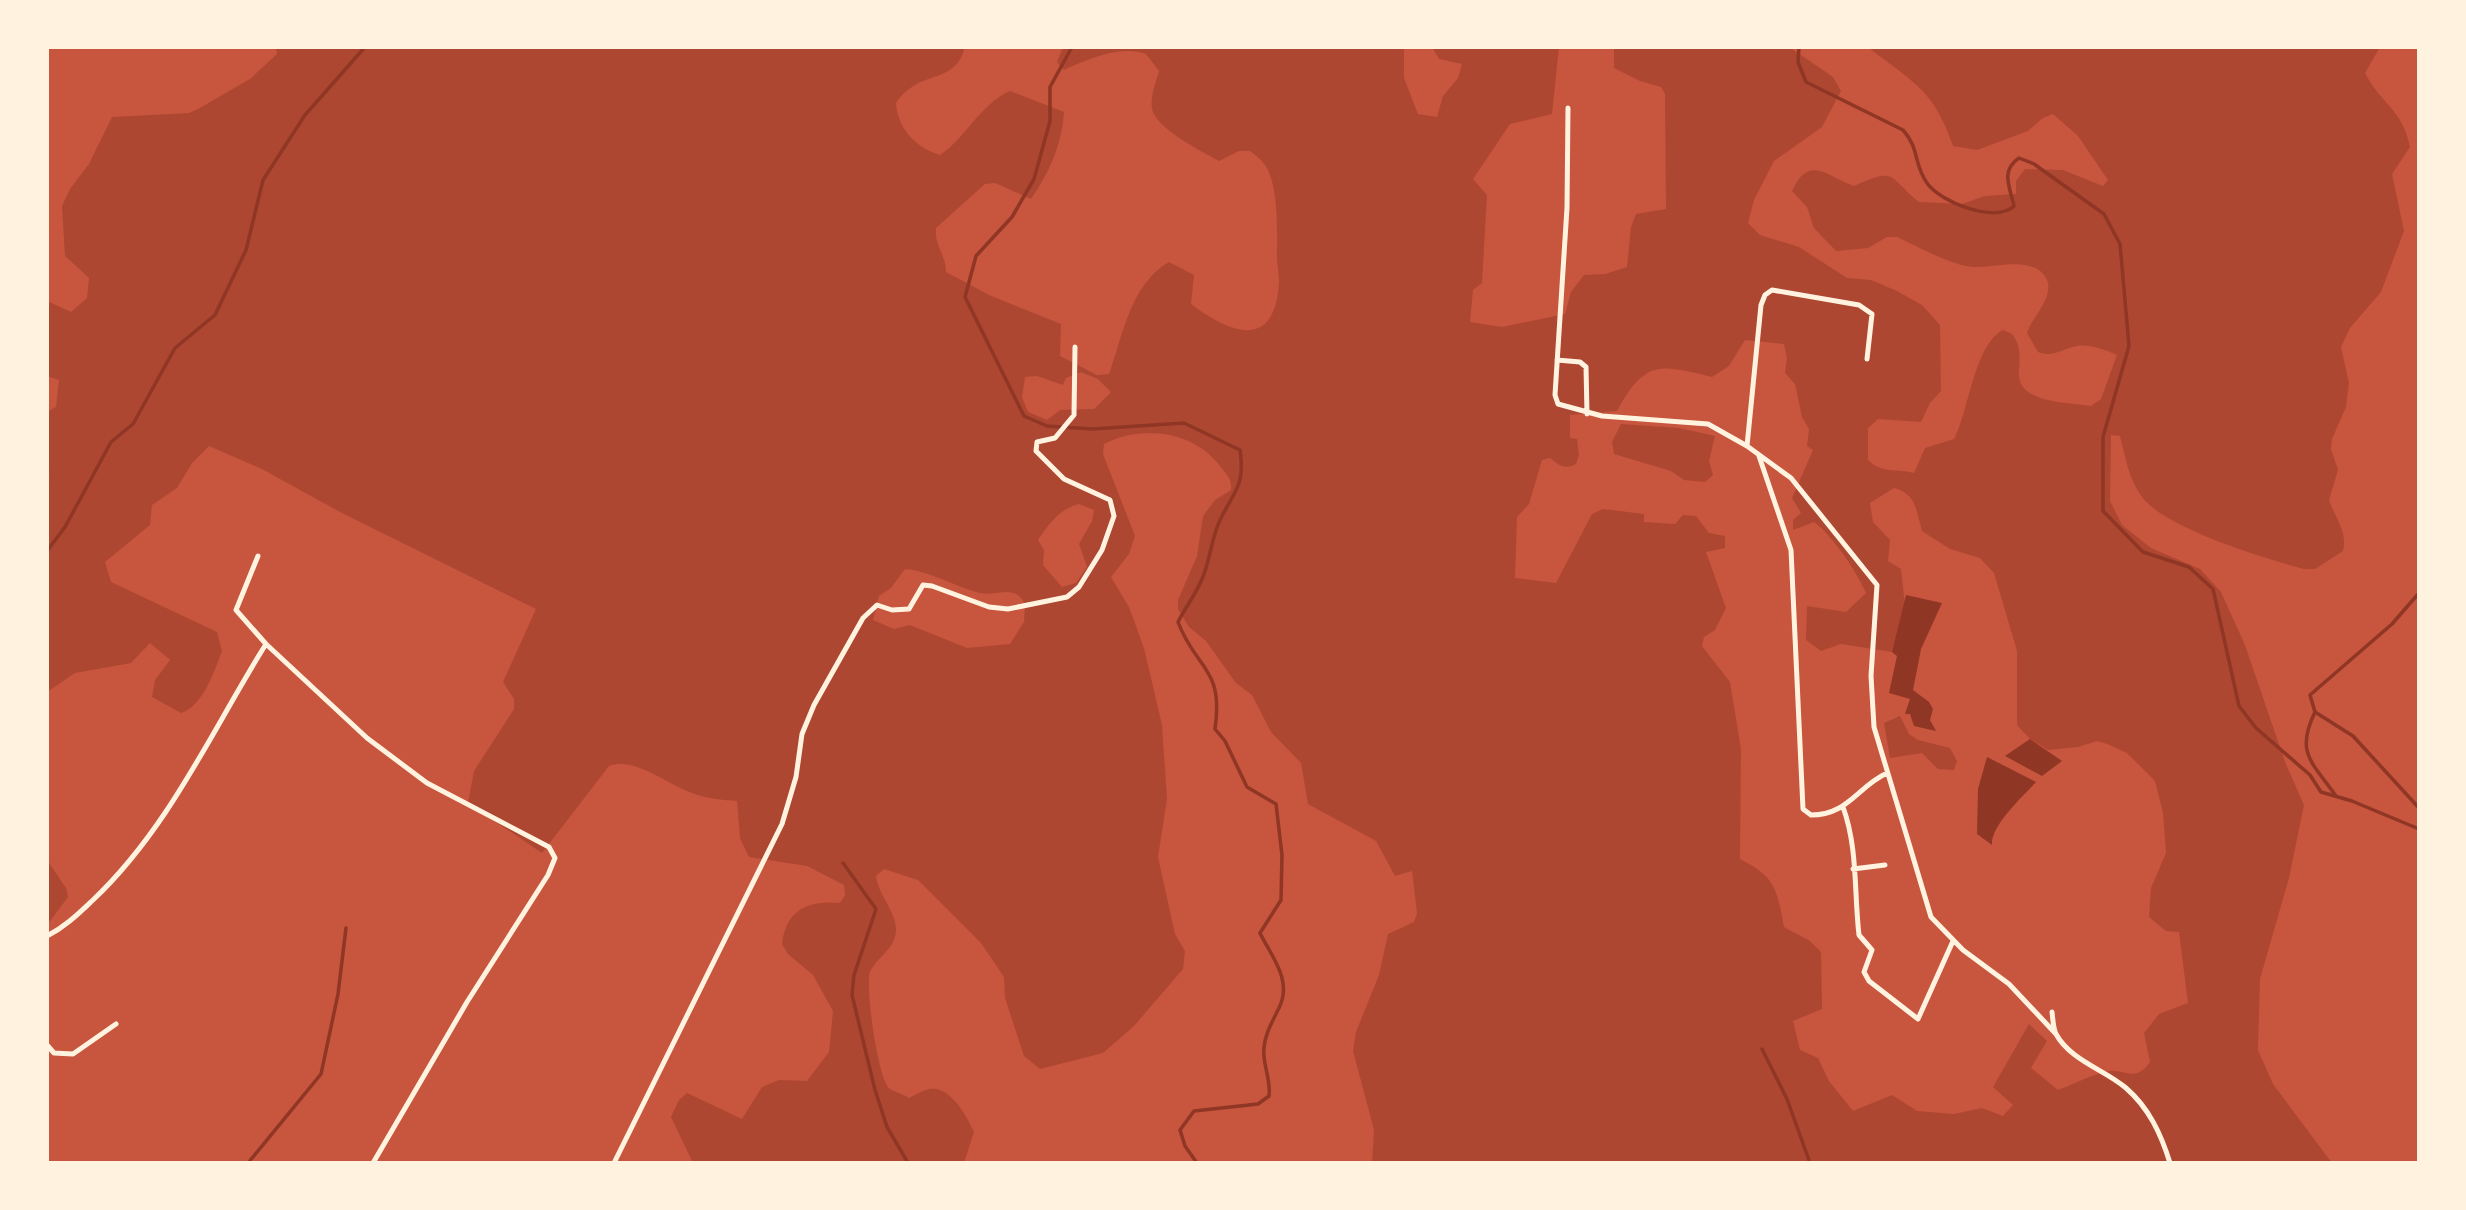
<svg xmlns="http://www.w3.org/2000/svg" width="2466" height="1210" font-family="Lato,sans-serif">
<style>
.green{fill:#ae4732;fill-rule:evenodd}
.water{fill:#8f3625}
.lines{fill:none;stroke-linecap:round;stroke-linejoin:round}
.stream{stroke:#8f3625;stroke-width:3.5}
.minor{stroke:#fff3e0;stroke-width:5}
</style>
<rect width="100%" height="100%" fill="#c8553d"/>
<path class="green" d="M276,47H965C954,87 921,67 896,103C898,129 916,148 940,155C967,137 979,105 1010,91L1064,112C1062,145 1049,173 1031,199L995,183L985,184L936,228C934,245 946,255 946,272L989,295L1061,324L1060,356L1097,375L1109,374C1123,335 1130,285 1169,262L1194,275L1191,304C1231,334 1275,351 1279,282C1279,271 1276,260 1277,250C1277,225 1278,193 1268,170C1264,162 1257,156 1250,151H1239L1219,161C1202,151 1155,129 1152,108C1150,96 1156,82 1159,71L1146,54C1119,45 1089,59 1064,70L1057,62L1063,47H1404V78L1418,114L1437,117L1443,96L1458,78L1462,64L1439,59L1432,47H1559L1552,114L1510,124L1473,179L1487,195L1482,283L1473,290L1470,322L1502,327L1565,314L1571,292L1584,275L1605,274L1627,267L1631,227L1636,214L1666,209L1665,94L1661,87L1640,81L1614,68V47H1789L1833,77L1841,91L1822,127L1774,161L1754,200L1748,223L1760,235L1799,247L1847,278L1871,280L1897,291L1922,305L1940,325L1941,391L1930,403L1921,422L1878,419L1868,428V460C1882,474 1896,468 1914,473L1925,448L1954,439C1969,411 1974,345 2003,330L2012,334C2021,346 2020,356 2019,371C2016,404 2068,402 2091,406L2101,399L2117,355C2105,350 2089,344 2077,346C2061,349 2054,358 2038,352L2027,333C2031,318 2056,296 2046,278C2034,255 1992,268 1974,267C1952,266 1917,246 1897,237H1887L1868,248L1836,251L1814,228L1807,207L1792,191C1809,153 1828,177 1854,186C1897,166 1888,177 1919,202L1962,204L1985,196L2016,194V181L2025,169L2063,170L2103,186L2108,180L2078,136L2053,114L2043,118L2028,131L1977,150L1953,146C1934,89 1912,82 1868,47H2380L2365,73C2381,104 2403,110 2410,147L2392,174L2404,231L2381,292L2350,328L2341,347L2349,383L2346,407L2332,439L2331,449L2338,470L2329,500C2335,518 2348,532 2343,551L2315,569H2304C2264,558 2166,529 2142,497C2129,480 2125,456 2120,436L2111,435L2110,501L2122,525L2151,548L2200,569L2221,592L2245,645L2285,762L2304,805L2289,878L2260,979L2258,1050L2273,1084L2332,1163H1372L1374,1130L1353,1051L1356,1032L1379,975L1388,934L1414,922L1417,913L1412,871L1395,876L1376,841L1308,804L1301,763L1271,732L1252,695L1236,683L1206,641L1189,627L1178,609V600L1197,556L1203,516L1215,500L1231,490C1232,479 1227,475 1220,466C1194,431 1142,424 1104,444L1103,454L1135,536L1129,554L1111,577L1129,607L1144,648L1162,725L1167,799L1158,857L1175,934L1185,951L1183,969L1134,1026L1103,1053L1040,1069L1024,1056L1005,998L1004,977L981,943L918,880L884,869L876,876C878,895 897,912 896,931C895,949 877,957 870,972C865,987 878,1079 889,1088C894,1092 903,1094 909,1098C915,1095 923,1090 930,1089C951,1086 967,1117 974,1132L964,1163H693L671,1117L679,1100L687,1093L742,1119L762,1087L779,1080L807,1081L829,1052L833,1011L813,975L788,954L782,944C786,910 808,900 840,903L845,895L844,885L807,866L749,857L740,838L737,801C720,800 703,798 687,791C664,782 634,757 609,766L542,853L468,803L474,771L514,709V699L503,682L536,609L340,512L262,469L209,446L192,463L177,488L152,505L150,525L105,562L111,582L217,632L222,651C214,672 203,706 181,713L152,697L155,680L170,660L150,643L131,663L75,673L47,692V495C52,489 47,426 47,412L56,407L59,380L47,376V301L71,312L87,298L89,278L65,256L62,206L70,189L89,164L112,117L189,113L198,109L250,79L277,54ZM1745,340L1784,344L1787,358L1785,373L1795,384L1802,417L1809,429L1807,446L1813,450L1792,498L1801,513L1793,520V530L1814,522C1832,535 1857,572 1866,593L1846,612L1807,606L1806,640L1821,651L1841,644L1892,652L1905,605L1901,569L1888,561L1890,540L1873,522L1870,503L1894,488C1917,494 1916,511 1922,531L1950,549L1980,558L1994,573L2017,651V725L2030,739L2048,750L2078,747L2097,741L2107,744L2127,753L2155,781L2163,813L2166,853L2151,888L2149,917L2166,931L2179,932L2188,1003L2159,1014L2144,1033L2150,1062C2134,1085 2123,1066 2105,1072C2089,1076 2074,1084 2058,1090L2031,1068L2047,1041L2029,1024L1993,1087L2013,1105L2003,1116L1982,1108L1954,1114L1917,1111L1892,1095L1853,1111L1829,1081L1818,1058L1800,1050L1793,1021L1822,1009L1821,952L1810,941L1784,927C1777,890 1776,877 1740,859L1741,749L1730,682L1702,646L1704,637L1715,630L1726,608L1706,552L1725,548V536L1709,533L1696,516L1683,515L1675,524L1644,522V514L1603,509L1592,514L1556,583L1515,578L1517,517L1529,504L1542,460L1550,458C1558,465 1565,470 1576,464L1579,455L1577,439L1570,438V415L1617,411C1645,360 1659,364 1712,377L1729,366ZM1081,372L1098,379L1111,392L1094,409L1060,410L1047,420L1028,412L1022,397L1025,377L1037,376L1063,385L1066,378ZM1079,504L1094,510L1092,521L1079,544L1087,567L1076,583L1062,587L1043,565L1044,550L1038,540C1049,524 1059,509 1079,504ZM905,569C931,571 955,587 980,593C997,597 1015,583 1025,604L1024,622L1010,644L967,648L910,625L894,629L873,620L879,596L891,588Z
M1621,424L1679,428L1715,436L1709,461L1713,475L1705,482L1684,480L1671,471L1614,454L1612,442Z
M1900,716L1909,734L1918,740L1950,748L1957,761L1954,770L1938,769L1922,753L1890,758L1884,723Z
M47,860L66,888L68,897L47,925Z"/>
<path class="water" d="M1906,595L1942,603L1921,649L1913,690L1929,702L1933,709L1930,720L1936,731L1914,726L1910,714H1905L1910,699L1889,693L1897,656L1892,652Z
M2030,739L2062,761L2042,776L2005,756Z
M1987,757L2036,782C2024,795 1990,826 1992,845L1977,834L1978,789Z"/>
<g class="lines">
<path class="stream" d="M1072,47L1050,87V121L1034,179L1012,217L976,256L965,297L1024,416L1047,426L1092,429L1184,423L1240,450C1245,484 1236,489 1222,516C1211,536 1211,559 1202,579C1196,594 1185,608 1178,622C1196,670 1224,667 1215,729L1225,741L1247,787L1276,804L1282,855L1281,900L1260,933C1271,956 1293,980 1279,1008C1273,1020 1265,1034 1264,1048C1262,1063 1271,1078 1269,1096L1258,1104L1194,1111L1180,1130L1185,1146L1197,1163
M1799,47L1798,62L1806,82L1903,130C1920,149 1913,163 1927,183C1940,202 1996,224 2014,206C2010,187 2000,171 2019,158L2034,164L2104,214L2120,244L2129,346L2103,437V511L2143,552L2189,567L2213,589L2239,706L2256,728L2310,775L2321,792L2352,801L2419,829
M47,551L65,527L111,442L133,424L175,348L215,315L246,250L263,180L305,115L365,47
M2315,712L2353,736L2419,808
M2336,796C2312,762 2295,753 2315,712L2310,695L2392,624L2419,593
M843,863L876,909L854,975L852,995L875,1090L887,1127L908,1163
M1762,1049L1787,1099L1810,1163
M248,1163L321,1074L338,994L346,928"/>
<path class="minor" d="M1568,108L1567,208L1555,395L1558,404L1602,416L1708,424L1747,446
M1867,359L1872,314L1859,305L1772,290L1765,295L1761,305L1747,446L1791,478L1877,585L1871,676L1874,727L1931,917L1963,950L2009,984L2056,1034
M1557,360L1580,362L1586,367L1587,414
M1759,456L1791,550L1803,809L1811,815C1848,815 1857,787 1887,773
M266,644L367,738L427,783L549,847L555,858L548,875L467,1002L373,1163
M1843,807C1858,848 1854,893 1859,935L1872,950L1864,972L1869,981L1918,1019L1953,941
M1853,869L1885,865
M47,936C65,927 78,914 93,900C169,828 211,732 266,644L236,610L258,556
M2052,1012C2053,1019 2053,1028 2056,1034C2070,1060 2105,1070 2126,1088C2149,1108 2161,1134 2170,1163
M47,1045L54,1053L73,1054L116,1024
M614,1163L782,824L796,777L802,734L814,705L863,618L877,605L892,610L909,609L923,585L932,586L989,607L1008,609L1067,597L1079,587L1102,550L1114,516L1110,500L1064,479L1036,451L1037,442L1055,438L1074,415L1075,347"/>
</g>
<rect width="2466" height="1210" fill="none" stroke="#fff3e0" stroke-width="98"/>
</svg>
